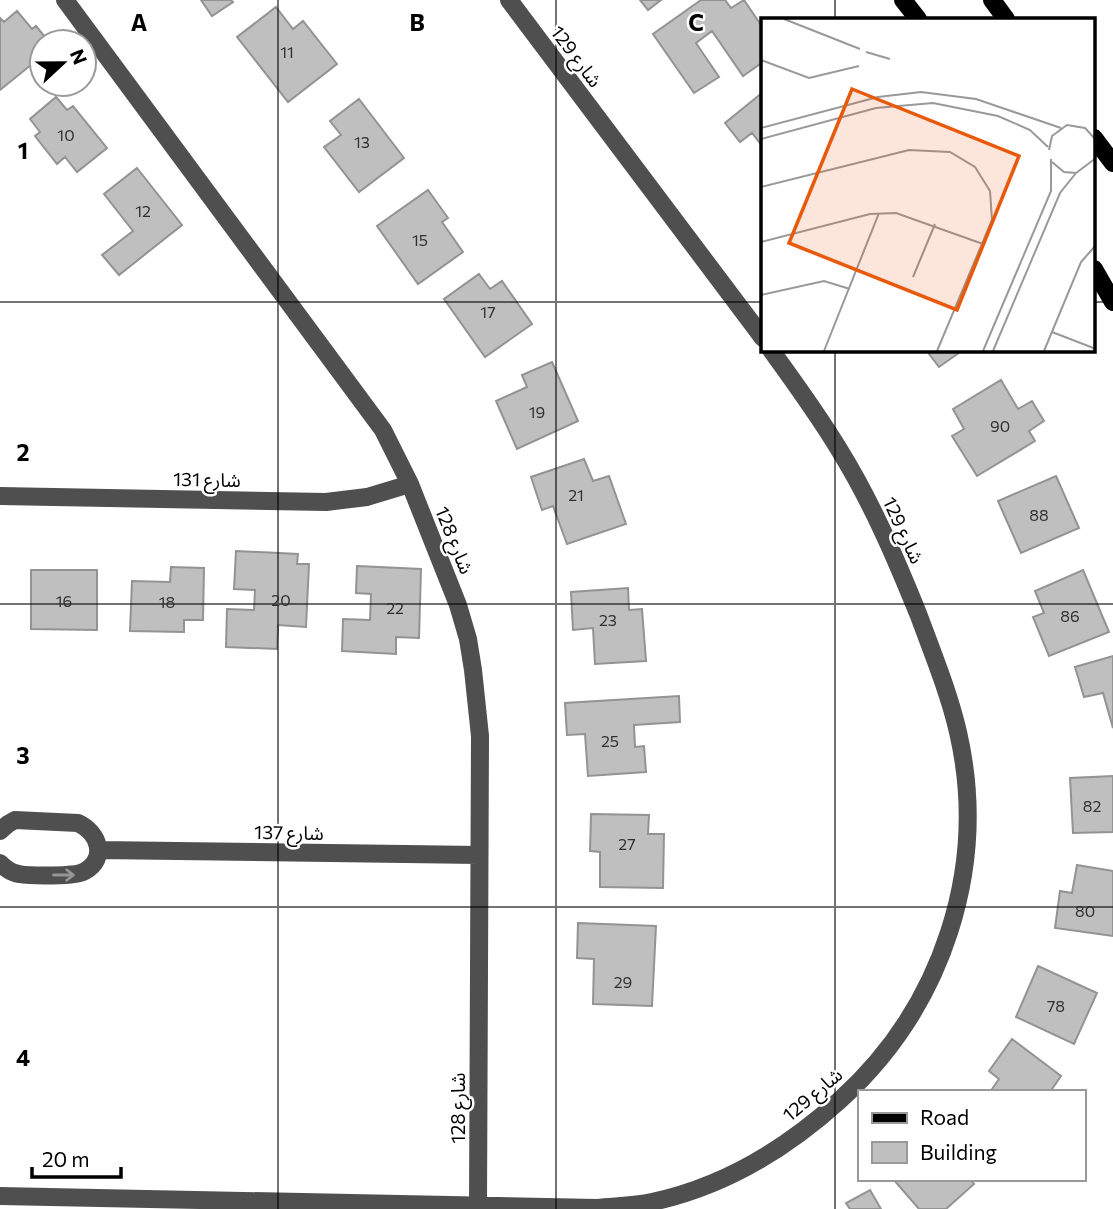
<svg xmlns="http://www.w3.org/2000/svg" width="1113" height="1209" font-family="Commissioner,'Noto Sans Arabic',sans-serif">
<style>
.building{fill:#bfbfbf;stroke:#939393;stroke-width:2}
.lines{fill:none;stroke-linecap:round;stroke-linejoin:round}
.minor{stroke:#4f4f4f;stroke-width:18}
.major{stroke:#000;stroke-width:18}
.oneway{stroke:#959595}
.grid{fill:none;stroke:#000;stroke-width:2;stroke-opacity:0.55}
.labels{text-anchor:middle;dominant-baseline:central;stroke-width:5;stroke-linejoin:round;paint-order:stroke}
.number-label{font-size:16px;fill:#303030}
.street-label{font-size:19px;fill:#000;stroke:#fff}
.inset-road{fill:none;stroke:#999;stroke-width:2}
.view{fill:#e8590c;fill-opacity:0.15;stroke:#e8590c;stroke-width:3.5}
.inset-edge{fill:none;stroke:#000;stroke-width:3.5}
.grid-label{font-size:23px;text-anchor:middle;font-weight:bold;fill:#000;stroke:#fff;stroke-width:5;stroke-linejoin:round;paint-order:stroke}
</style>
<rect width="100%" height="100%" fill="#fff"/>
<path class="building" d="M201,0H231L233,2L212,16Z
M640,0H661L648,10Z
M701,0H725L731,8L744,0L763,28V62L743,76L712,31L696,43L719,77L694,93L653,34Z
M276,7L293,29L303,21L337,64L288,102L237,37Z
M17,11L32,29L36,26L49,42H42V56L0,90V18L4,22Z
M763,92V147L752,133L740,142L725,123Z
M56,97L67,110L73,106L107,148L77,172L65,157L57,164L35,136L40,132L30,119Z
M359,99L404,158L359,192L324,147L341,135L330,121Z
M137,168L182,225L119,275L102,255L133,231L104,194Z
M428,190L448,218L442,222L463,252L418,284L377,226Z
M479,274L490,289L502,281L532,324L485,357L444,299Z
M926,350H963L939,367Z
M552,362L578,421L517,449L496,401L527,387L522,375Z
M1001,380L1018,409L1032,401L1044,421L1029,431L1035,441L977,476L952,436L964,429L953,409Z
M584,459L593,481L609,476L626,524L567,544L553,506L542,510L531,477Z
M1056,476L1079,528L1021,553L998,501Z
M236,551L298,554L297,564H309L306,627L278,625L277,649L226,647L227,609L254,610L255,590L234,589Z
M357,566L421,569L419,638L396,637V654L342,651L343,619L370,620L371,594L356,593Z
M171,567L204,568L203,620H184V632L130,631L132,581L170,582Z
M31,570H97V630L31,629Z
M1083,570L1109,632L1049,656L1033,617L1044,613L1035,591Z
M628,588L629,610L642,609L646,661L595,664L593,628L573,630L571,592Z
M1113,656V728L1103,693L1084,697L1075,667Z
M679,696L680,722L634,725L635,747L644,746L646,772L588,776L585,734L567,735L565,703Z
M1113,776V832L1073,833L1070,778Z
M591,814L649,815L648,834H664L663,888L600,887V852L590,851Z
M1077,865L1113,871V936L1055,928L1060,891L1072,893Z
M578,923L656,926L652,1006L593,1004L594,959L577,958Z
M1038,966L1097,993L1074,1044L1016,1017Z
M1012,1039L1061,1076L1050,1092H990L999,1079L989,1071Z
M893,1179H970L974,1184L946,1209H919Z
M870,1190L881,1209H850L846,1203Z"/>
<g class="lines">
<path class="minor" d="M65,0L383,430L410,484L458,605L468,639L473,670L480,736L478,1205
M509,0L763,338
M0,496L326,502L367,497L410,484
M0,831L8,824L15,820L78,823C98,832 108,858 85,871C76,877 30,876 19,874C11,873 5,868 0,863
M98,850L479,855
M0,1196L597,1208C615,1206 634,1206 652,1202C723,1187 787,1148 840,1100C943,1007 989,867 958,732C949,693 933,654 919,616C896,559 872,503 840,451C819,416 795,383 771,350"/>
<path class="major" d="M903,0L918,19
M992,0L1006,19
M1094,138L1113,163
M1094,269L1113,302"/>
</g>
<defs><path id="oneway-shaft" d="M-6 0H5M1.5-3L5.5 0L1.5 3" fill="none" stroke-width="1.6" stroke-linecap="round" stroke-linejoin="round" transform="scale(1.75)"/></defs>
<use class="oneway" href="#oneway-shaft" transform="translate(64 875)"/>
<path class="grid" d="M278,0V1209M556,0V1209M835,0V19M0,302H763M1094,302H1113M835,350V1209M0,604H1113M0,907H1113"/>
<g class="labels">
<g class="number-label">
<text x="287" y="51">11</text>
<text x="66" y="134">10</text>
<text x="362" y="141">13</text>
<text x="143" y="210">12</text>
<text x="420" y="239">15</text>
<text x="488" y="311">17</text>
<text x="537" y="411">19</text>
<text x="1000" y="425">90</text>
<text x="576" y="494">21</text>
<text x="1039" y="514">88</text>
<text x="281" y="599">20</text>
<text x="64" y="600">16</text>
<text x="167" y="601">18</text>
<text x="395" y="607">22</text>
<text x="1070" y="615">86</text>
<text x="608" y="619">23</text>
<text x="610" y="740">25</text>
<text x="1092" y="805">82</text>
<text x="627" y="843">27</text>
<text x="1085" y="910">80</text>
<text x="623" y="981">29</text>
<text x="1056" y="1005">78</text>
</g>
<g class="street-label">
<text transform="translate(577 56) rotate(53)">شارع 129</text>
<text transform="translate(207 479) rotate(1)">شارع 131</text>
<text transform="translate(904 530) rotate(65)">شارع 129</text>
<text transform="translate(455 540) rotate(68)">شارع 128</text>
<text transform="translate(289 832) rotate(1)">شارع 137</text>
<text transform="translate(812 1094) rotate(-40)">شارع 129</text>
<text transform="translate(457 1108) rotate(-90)">شارع 128</text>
</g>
</g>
<g transform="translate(761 18)">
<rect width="334" height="334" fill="#fff"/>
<path class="inset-road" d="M23,1L99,31M105,34L129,41M0,42L48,60L98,48M0,110L117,79L160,74L215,81L300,110M0,121L115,90L172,85L237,98L269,112L287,129M288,132L291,118L306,107L324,110L335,122M291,144L303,154L315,155L335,140M0,169L148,132L189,134L214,149L229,173L231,202L176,333M0,224L109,196L135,195L222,226M152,259L174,206M0,277L63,263L89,271M291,314L335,331M63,333L118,195M222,333L290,173V141M232,333L299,175L315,155M283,333L320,244L335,227"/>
<path class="view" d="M91,71L258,138L196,292L28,225Z"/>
<rect width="334" height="334" class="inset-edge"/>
</g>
<g class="grid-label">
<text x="139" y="31">A</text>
<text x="417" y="31">B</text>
<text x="696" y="31">C</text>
<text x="23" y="159">1</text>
<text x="23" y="461">2</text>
<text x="23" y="764">3</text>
<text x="23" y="1066">4</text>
</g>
<rect x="858" y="1090" width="228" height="91" fill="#ffffff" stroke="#999999" stroke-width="2"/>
<rect x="872" y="1113" width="35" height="10" fill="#000000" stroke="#999999" stroke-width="2"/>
<text x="920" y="1125" font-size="21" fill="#000000">Road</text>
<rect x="872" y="1142" width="35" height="21" fill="#bfbfbf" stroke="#999999" stroke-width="2"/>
<text x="920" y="1160" font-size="21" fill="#000000">Building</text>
<g transform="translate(63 63) rotate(68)"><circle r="33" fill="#ffffff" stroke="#999999" stroke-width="2"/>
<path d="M0-5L12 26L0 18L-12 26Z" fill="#000000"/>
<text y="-10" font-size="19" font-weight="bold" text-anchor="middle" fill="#000000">N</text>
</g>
<path d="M32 1167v10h89v-10" fill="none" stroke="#000000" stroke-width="3.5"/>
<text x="42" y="1167" font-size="21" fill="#000000" stroke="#ffffff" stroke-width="5" paint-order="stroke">20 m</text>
</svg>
